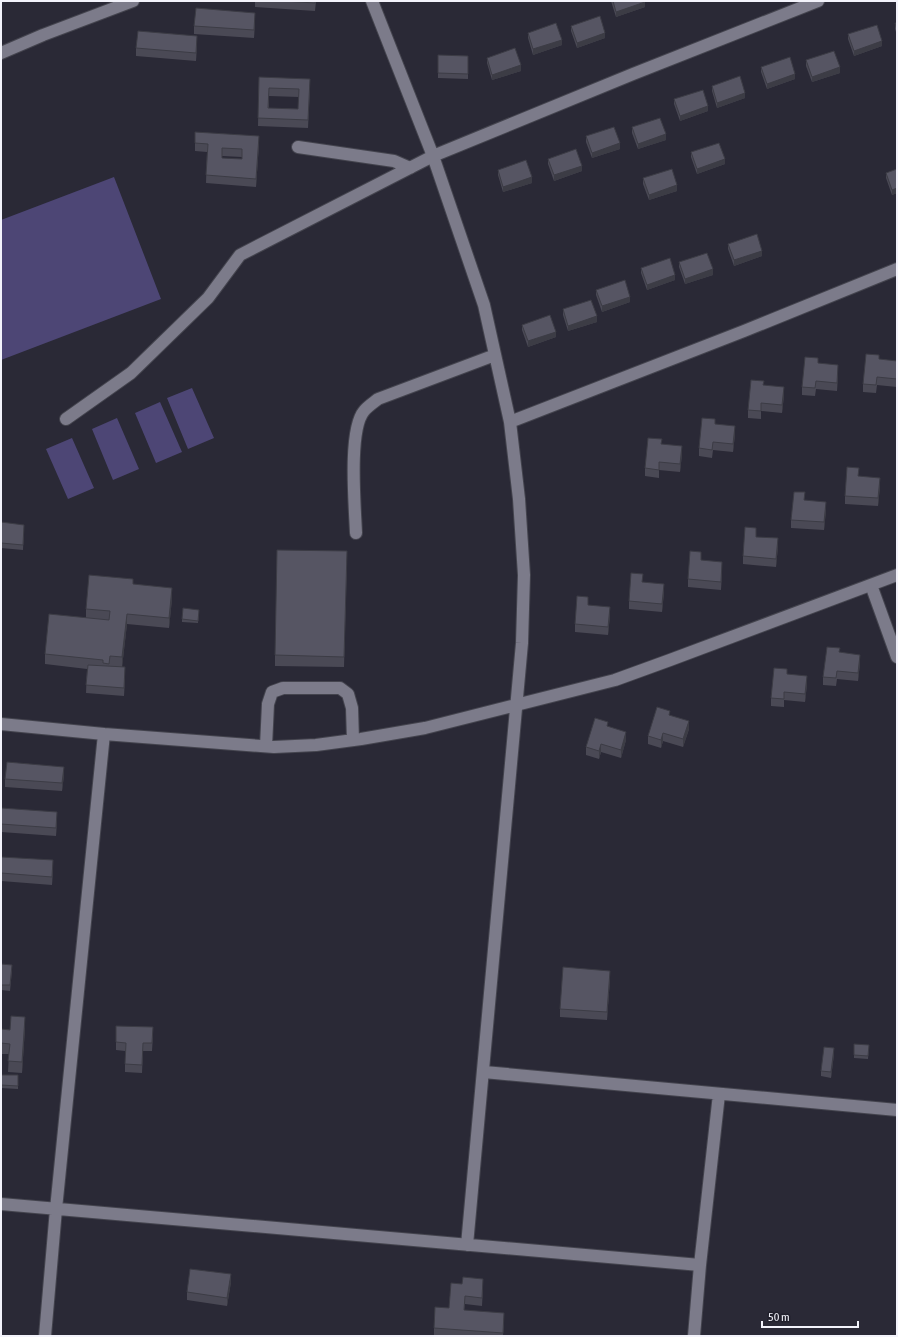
<svg xmlns="http://www.w3.org/2000/svg" width="898" height="1337" font-family="'Asap Condensed',sans-serif">
<style>
.garden{fill:#4d4675}
.lines{fill:none;stroke-linecap:round;stroke-linejoin:round}
.minor-casing{stroke:#44444e;stroke-width:14}
.minor{stroke:#7c7b8a;stroke-width:12}
.wall{fill:#4a4955;fill-rule:evenodd}
.shaded-wall{fill:#3c3c45}
.building{fill:#565563;stroke:#3c3c45;fill-rule:evenodd}
</style>
<rect width="100%" height="100%" fill="#2a2936"/>
<path class="garden" d="M114,177L161,299L1,360V220Z
M192,388L214,438L188,449L167,398Z
M160,402L182,452L156,463L135,413Z
M117,418L139,469L113,480L92,429Z
M72,438L94,488L68,499L46,449Z"/>
<g class="lines">
<g class="minor-casing">
<path id="minor" d="M372,1L433,156L484,305L510,422L519,499L524,575L522,643L467,1245
M1,53L43,35L133,1
M298,147L394,161L410,168
M66,419L131,373L208,298L240,255L433,156L633,74L818,1
M510,422L744,331L897,269
M356,533C355,507 348,430 364,411C367,407 373,403 378,399L495,355
M871,585L897,657
M1,724L104,734L274,747L316,745L361,739L425,728L615,680L670,660L897,575
M266,746L268,704L272,692L283,688H340L348,694L352,708L353,740
M484,1072L897,1110
M1,1204L700,1265
M45,1336L56,1209L104,734
M694,1336L700,1265L719,1094"/>
</g>
<use href="#minor" class="minor"/>
</g>
<path class="wall" d="M255,1H316L315,11L255,7Z
M611,1H645V7L616,17Z
M255,21L254,38L194,34V26Z
M895,23H897V35L895,29Z
M571,26L605,38L577,48L571,31Z
M528,33L562,45L533,55L528,38Z
M848,34L882,46L854,56L848,39Z
M197,44L196,61L136,56V48Z
M438,55L468,56V79L438,78Z
M487,58L521,71L492,80L487,63Z
M806,60L840,73L812,82L806,66Z
M761,67L795,79L767,89L761,72Z
M259,77L310,87L308,128L258,126ZM269,96L299,97L298,109L269,108Z
M712,86L745,98L717,108L712,91Z
M674,99L708,111L680,121L674,104Z
M632,127L666,140L638,149L632,133Z
M586,136L620,149L592,158L586,142Z
M195,143L259,144L256,187L206,183L207,152L195,151ZM222,156L242,157V159H222Z
M691,152L725,164L697,174L691,157Z
M548,159L582,171L554,181L548,164Z
M897,169V193L892,195L886,178V173Z
M498,170L532,183L503,192L498,175Z
M643,178L677,191L649,200L643,184Z
M728,244L762,256L734,266L728,249Z
M679,262L713,275L685,284L679,267Z
M641,268L675,280L647,290L641,273Z
M596,290L630,302L602,312L596,295Z
M563,309L597,322L568,331L563,315Z
M522,325L556,337L528,347L522,330Z
M879,359L897,361V387L877,385L876,393L863,392V384Z
M818,363L838,373L837,391L816,389L815,396L802,395V387Z
M764,385L784,395L782,413L761,411V419L748,418V410Z
M715,424L735,434L733,452L713,450L712,458L699,456V448Z
M662,444L682,454L680,472L659,470V478L645,476V468Z
M859,476L880,486L878,506L845,504V496Z
M805,501L826,510L824,530L791,528V520Z
M1,522L24,530L23,550L1,548Z
M756,537L778,546L776,567L743,564V556Z
M701,560L722,570L721,590L688,587V579Z
M347,562L344,667L275,666V655Z
M643,582L664,592L662,612L629,609V601Z
M133,584L172,599L169,628L127,624L122,667L125,675L124,696L86,693L87,669L45,664V654L86,618V609Z
M588,605L610,615L608,635L575,632V624Z
M199,612L198,623L182,622V619Z
M840,652L860,663L858,681L837,679L836,686L823,685V677Z
M787,674L807,684L805,702L784,700V707L771,706V698Z
M670,716L689,729L683,747L663,741L661,748L648,744V736Z
M608,727L626,740L621,758L601,752L599,759L586,755V747Z
M64,775L62,791L5,787V779Z
M1,808L57,820L56,836L1,832Z
M1,857L53,868L52,885L1,881Z
M1,964L12,970L10,991L1,990Z
M610,979L607,1020L560,1017V1009Z
M25,1028L22,1073L8,1072L9,1054H1V1029L10,1030Z
M153,1035L152,1051H143L142,1073L125,1072V1051L116,1050V1042Z
M869,1045L868,1059L854,1058V1055Z
M834,1054L831,1078L821,1076V1071Z
M1,1075H18V1089L1,1088Z
M231,1282L227,1306L187,1300V1292Z
M451,1283L483,1287L482,1306L465,1304L464,1310L504,1321L503,1336H434V1328L449,1308Z"/>
<path class="shaded-wall" d="M645,2V7L616,17V12Z
M255,13V21L254,38V30Z
M605,33V38L577,48V43Z
M197,36V44L196,61V53Z
M562,40V45L533,55V49Z
M882,41V46L854,56V51Z
M521,65V71L492,80V75Z
M840,67V73L812,82V77Z
M795,74V79L767,89V84Z
M745,93V98L717,108V103Z
M708,106V111L680,121V116Z
M666,134V140L638,149V144Z
M259,136V144L256,187V179Z
M620,143V149L592,158V153Z
M725,159V164L697,174V169Z
M582,166V171L554,181V175Z
M532,177V183L503,192V187Z
M677,185V191L649,200V195Z
M897,188V193L892,195V190Z
M762,251V256L734,266V260Z
M713,269V275L685,284V279Z
M675,275V280L647,290V285Z
M630,297V302L602,312V306Z
M597,316V322L568,331V326Z
M556,332V337L528,347V341Z
M838,365V373L837,391V383Z
M784,387V395L782,413V405Z
M735,426V434L733,452V444Z
M682,446V454L680,472V464Z
M880,478V486L878,506V498Z
M826,502V510L824,530V522Z
M778,538V546L776,567V559Z
M722,562V570L721,590V582Z
M664,584V592L662,612V604Z
M172,588V599L169,628V618Z
M610,607V615L608,635V627Z
M127,614V624L122,668V657Z
M860,655V663L858,681V673Z
M125,667V675L124,696V688Z
M807,676V684L805,702V694Z
M689,721V729L683,747V739Z
M626,732V740L621,758V750Z
M663,733V741L661,748V740Z
M601,744V752L599,759V751Z
M64,767V775L62,791V783Z
M57,812V820L56,836V828Z
M53,860V868L52,885V877Z
M610,971V979L607,1020V1012Z
M25,1017V1028L22,1073V1062Z
M834,1048V1054L831,1078V1072Z
M231,1274V1282L227,1306V1298Z"/>
<path class="building" d="M284,1H315V3Z
M613,1H645V2L616,12Z
M196,8L255,13L254,30L194,26Z
M600,16L605,33L577,43L571,26Z
M556,23L562,40L533,49L528,33Z
M895,23H897V30Z
M877,25L882,41L854,51L848,34Z
M138,31L197,36L196,53L136,48Z
M515,48L521,65L492,75L487,58Z
M834,51L840,67L812,77L806,60Z
M438,55L468,56V74L438,73Z
M790,57L795,74L767,84L761,67Z
M740,76L745,93L717,103L712,86Z
M259,77L310,79L308,120L258,118ZM269,88L299,89L298,109L268,108Z
M703,90L708,106L680,116L674,99Z
M660,118L666,134L638,144L632,127Z
M614,127L620,143L592,153L586,136Z
M195,132L259,136L256,179L206,175L208,144L195,143ZM222,148L242,149V159L222,158Z
M719,143L725,159L697,169L691,152Z
M576,149L582,166L554,175L548,159Z
M526,160L532,177L503,187L498,170Z
M672,169L677,185L649,195L643,178Z
M897,169V188L892,190L886,173Z
M757,234L762,251L734,260L728,244Z
M707,253L713,269L685,279L679,262Z
M670,258L675,275L647,285L641,268Z
M625,280L630,297L602,306L596,290Z
M591,300L597,316L568,326L563,309Z
M550,315L556,332L528,341L522,325Z
M866,354L879,355V359L897,361V379L877,377L876,385L863,384Z
M805,357L818,358V363L838,365L837,383L816,381L815,388L802,387Z
M751,380L764,381L763,385L784,387L782,405L761,403V411L748,410Z
M702,418L715,419V424L735,426L733,444L713,442L712,450L699,448Z
M648,438L662,439L661,444L682,446L680,464L659,462V470L645,468Z
M847,467L859,468L858,476L880,478L878,498L845,496Z
M794,492H805L804,500L826,502L824,522L791,520Z
M1,522L24,525L23,545L1,543Z
M745,527L756,528V537L778,538L776,559L743,556Z
M277,550L347,551L344,657L275,655Z
M690,551L701,552V560L722,562L721,582L688,579Z
M631,573L643,574L642,582L664,584L662,604L629,601Z
M89,575L133,579V584L172,588L169,618L127,614L122,657L110,656L109,664L103,663V660L45,654L49,614L109,620L110,611L86,609Z
M577,596L588,597V605L610,607L608,627L575,624Z
M183,608L199,610L198,621L182,619Z
M827,647L840,648L839,652L860,655L858,673L837,671L836,678L823,677Z
M88,665L125,667L124,688L86,685Z
M774,668L787,669V674L807,676L805,694L784,692V699L771,698Z
M657,707L670,711L669,715L689,721L683,739L663,733L661,740L648,736Z
M595,718L608,722L607,726L626,732L621,750L601,744L599,751L586,747Z
M7,762L64,767L62,783L5,779Z
M1,808L57,812L56,828L1,824Z
M1,857L53,860L52,877L1,873Z
M1,964L12,965L10,985H1Z
M563,967L610,971L607,1012L560,1009Z
M11,1016L25,1017L22,1062L8,1061L10,1044L1,1043V1029L10,1030Z
M116,1026L153,1027L152,1043H143L142,1065L125,1064L126,1043L116,1042Z
M854,1044L869,1045L868,1056L854,1055Z
M824,1047L834,1048L831,1072L821,1071Z
M1,1075H18V1086L1,1085Z
M190,1269L231,1274L227,1298L187,1292Z
M463,1277L483,1279L482,1298L465,1296L464,1310L504,1313L503,1333L434,1328L435,1307L449,1308L451,1283L462,1284Z"/>
<rect width="898" height="1337" fill="none" stroke="#f3f3fb" stroke-width="4"/>
<path d="M762 1321v6h96v-6" fill="none" stroke="#f3f3fb" stroke-width="2"/>
<text x="768" y="1321" font-size="12" fill="#f3f3fb" stroke="#21202c" stroke-width="3" paint-order="stroke">50 m</text>
</svg>
